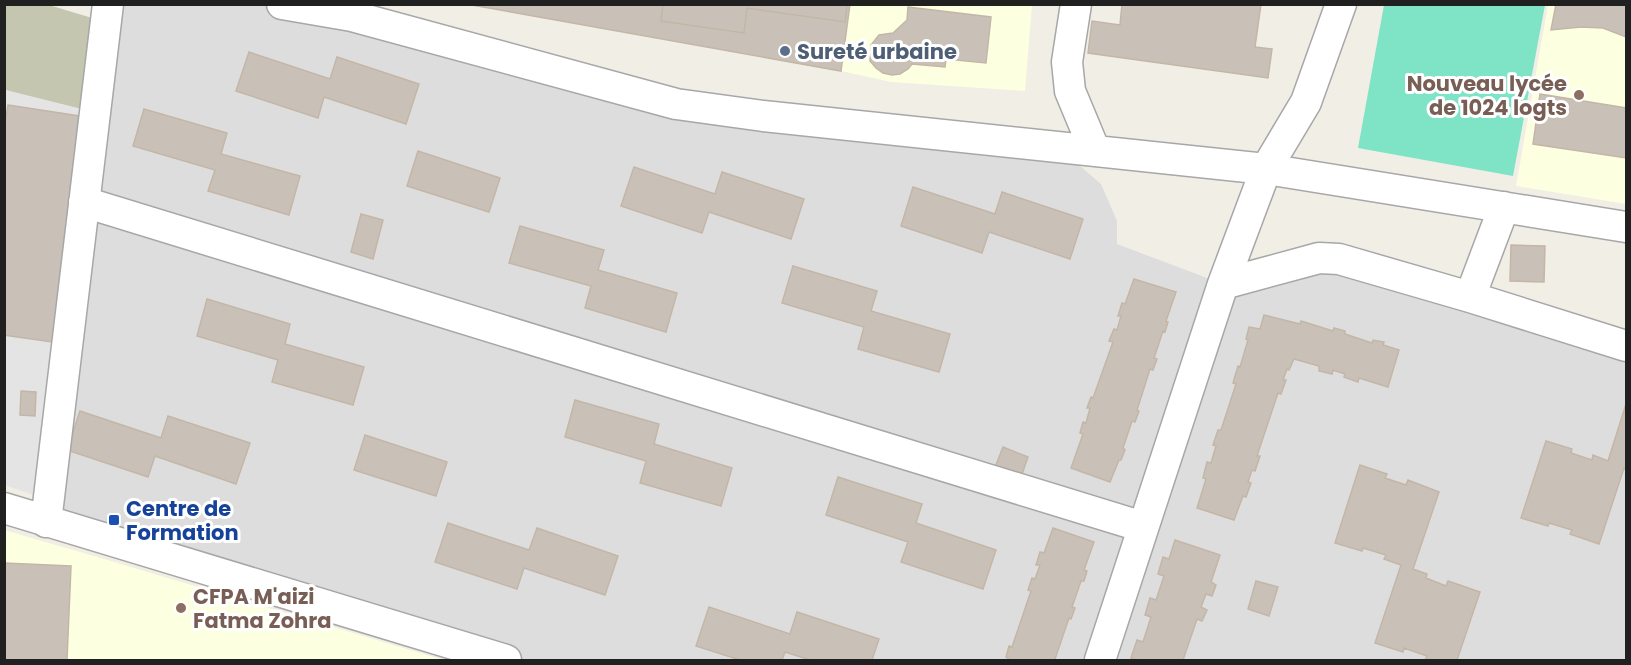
<svg xmlns="http://www.w3.org/2000/svg" width="1631" height="665" font-family="Poppins,sans-serif">
<style>
.residential{fill:#dedddd}
.education{fill:#fcffe0}
.construction{fill:#c4c6b0}
.pitch{fill:#7fe4c6}
.parking{fill:#e4e4e4}
.building{fill:#c9c1b8;stroke:#c3b6a7;stroke-width:1.5}
.lines{fill:none;stroke-linecap:round;stroke-linejoin:round}
.minor-casing{stroke:#a7a7a7;stroke-width:33}
.minor{stroke:#fff;stroke-width:30}
.service-dot{fill:#5c6f8a;stroke:#fff;stroke-width:2}
.education-dot{fill:#8d6e63;stroke:#fff;stroke-width:2}
.transit-dot{fill:#1a4fb4;stroke:#fff;stroke-width:2}
.labels{text-anchor:middle;dominant-baseline:central;stroke-width:6;stroke-linejoin:round;paint-order:stroke}
.service-label{font-size:21px;font-weight:bold;fill:#4e5e75;stroke:#fff;text-anchor:start}
.education-label{font-size:21px;font-weight:bold;fill:#785e54;stroke:#fff;text-anchor:end}
.transit-label{font-size:21px;font-weight:bold;fill:#164399;stroke:#fff;text-anchor:start}
</style>
<rect width="100%" height="100%" fill="#f1eee6"/>
<path class="residential" d="M108,5H282L571,76L1058,147L1101,184L1117,221V244L1223,284L1295,263L1626,346V660H506L46,522Z"/>
<path class="education" d="M850,5H1032L1025,91L891,82L841,71Z
M1548,5H1626V204L1516,186Z
M4,530L94,556L444,660H5Z"/>
<path class="construction" d="M5,5H49L92,18L81,109L5,90Z"/>
<path class="pitch" d="M1384,5H1545L1513,176L1358,148Z"/>
<path class="parking" d="M5,90L81,109L36,496L5,485Z"/>
<path class="building" d="M466,4H850L841,71Z
M663,4H847L845,22L747,8L744,33L661,21Z
M1122,4H1261L1255,47L1272,49L1268,78L1088,53L1092,21L1120,25Z
M1556,4H1626V37L1603,28L1581,27L1551,30Z
M908,7L991,17L986,63L946,59L945,67L912,64L908,69L900,74L892,75L883,73L876,68L870,61L871,45L879,35L893,33L907,20Z
M249,52L330,79L337,57L419,84L406,124L324,97L318,118L236,91Z
M1540,94L1626,108V158L1533,144Z
M8,105L86,117L52,342L4,335V130Z
M144,109L227,133L221,154L300,176L289,215L208,191L215,170L133,146Z
M418,151L500,178L489,212L407,186Z
M634,167L715,194L722,172L804,199L791,239L709,212L702,233L621,206Z
M913,187L995,214L1002,192L1083,219L1070,259L989,232L982,253L901,226Z
M361,214L383,220L373,259L351,252Z
M520,226L604,250L598,270L677,293L666,332L585,308L591,286L509,263Z
M1511,245L1545,246L1544,282L1510,281Z
M793,266L877,291L871,311L950,334L939,372L858,349L864,327L782,303Z
M1134,279L1176,292L1166,321L1168,322L1165,332L1163,331L1154,358L1157,359L1153,370L1150,369L1137,410L1139,411L1135,422L1132,421L1123,448L1125,450L1121,460H1119L1110,482L1071,468L1083,434L1080,433L1083,422L1086,423L1090,408H1087L1091,397L1093,398L1113,342L1109,341L1114,329L1117,330L1121,316H1118L1122,303L1125,304Z
M207,299L290,324L285,344L364,367L353,405L272,382L278,360L197,336Z
M1264,315L1300,324L1301,321L1333,331L1334,328L1345,331V334L1372,343L1373,340L1384,342L1383,345L1399,350L1388,387L1359,378L1358,382L1344,377L1345,374L1333,370L1332,374L1319,371V366L1294,359L1289,370L1287,369L1283,380H1286L1281,394L1278,393L1257,456H1260L1255,471L1252,470L1248,482L1251,483L1246,497L1243,496L1234,520L1197,508L1206,479L1203,478L1207,462L1211,463L1216,446L1213,445L1218,430H1221L1236,384L1233,383L1238,366L1240,367L1248,340L1246,339L1249,327L1260,329Z
M21,391L36,392L35,416L20,415Z
M575,400L659,424L654,444L732,468L721,506L640,483L646,461L565,437Z
M1626,404V469L1624,468L1599,544L1570,534L1572,530L1549,523L1548,526L1521,518L1546,441L1572,449L1571,453L1592,460L1593,455L1608,461Z
M80,411L161,438L168,416L250,443L236,484L155,456L148,477L67,450Z
M365,435L447,462L436,496L354,470Z
M1003,447L1028,457L1020,480L994,470Z
M1360,465L1387,474L1385,478L1406,485L1408,480L1439,492L1413,569L1427,574L1426,578L1446,586L1448,581L1480,592L1457,660H1425L1427,656L1404,648L1403,652L1375,643L1401,565L1384,559L1386,555L1363,548L1362,551L1335,543Z
M838,477L922,504L916,523L996,550L983,589L901,562L908,542L826,515Z
M448,523L529,550L537,528L618,556L605,595L524,568L517,589L435,562Z
M1053,528L1094,542L1084,570L1087,571L1084,581H1081L1072,607L1075,608L1071,619L1069,618L1055,659L1057,660H1008V658L1006,657L1009,646L1012,647L1031,591L1028,590L1032,578L1035,579L1040,565H1036L1040,552L1044,553Z
M1175,540L1220,555L1211,582L1216,585L1212,596L1206,594L1201,607L1207,610L1202,621L1197,619L1183,660H1137L1131,658L1137,640L1143,642L1151,617L1145,615L1150,598L1156,600L1164,576L1158,574L1163,557L1169,559Z
M4,563L71,566L67,660H4Z
M1256,581L1278,587L1269,616L1248,609Z
M709,607L790,634L797,612L879,639L872,660H810L785,652L782,660H740L696,646Z"/>
<g class="lines">
<g class="minor-casing">
<path id="minor" d="M282,4L352,16L676,104L763,116L1266,169L1626,227
M1076,4L1067,62L1070,91L1095,151
M84,202L1143,527
M1223,284L1266,169L1306,102L1341,4
M1470,297L1504,207
M4,508L506,660
M46,522L108,4
M1100,660L1223,284L1319,258L1339,259L1470,297L1626,346"/>
</g>
<use href="#minor" class="minor"/>
</g>
<circle class="service-dot" cx="785" cy="51" r="6"/>
<g class="education-dot">
<circle cx="1579" cy="95" r="6"/>
<circle cx="181" cy="608" r="6"/>
</g>
<rect class="transit-dot" x="108" y="514" width="12" height="12" rx="3"/>
<g class="labels">
<g class="service-label">
<text x="797" y="51">Sureté urbaine</text>
</g>
<g class="education-label">
<text x="1567" y="83">Nouveau lycée<tspan x="1567" dy="24">de 1024 logts</tspan></text>
<text x="193" y="596" text-anchor="start">CFPA M'aizi<tspan x="193" dy="24">Fatma Zohra</tspan></text>
</g>
<g class="transit-label">
<text x="126" y="508">Centre de<tspan x="126" dy="24">Formation</tspan></text>
</g>
</g>
<rect width="1631" height="665" fill="none" stroke="#202020" stroke-width="12"/>
</svg>
